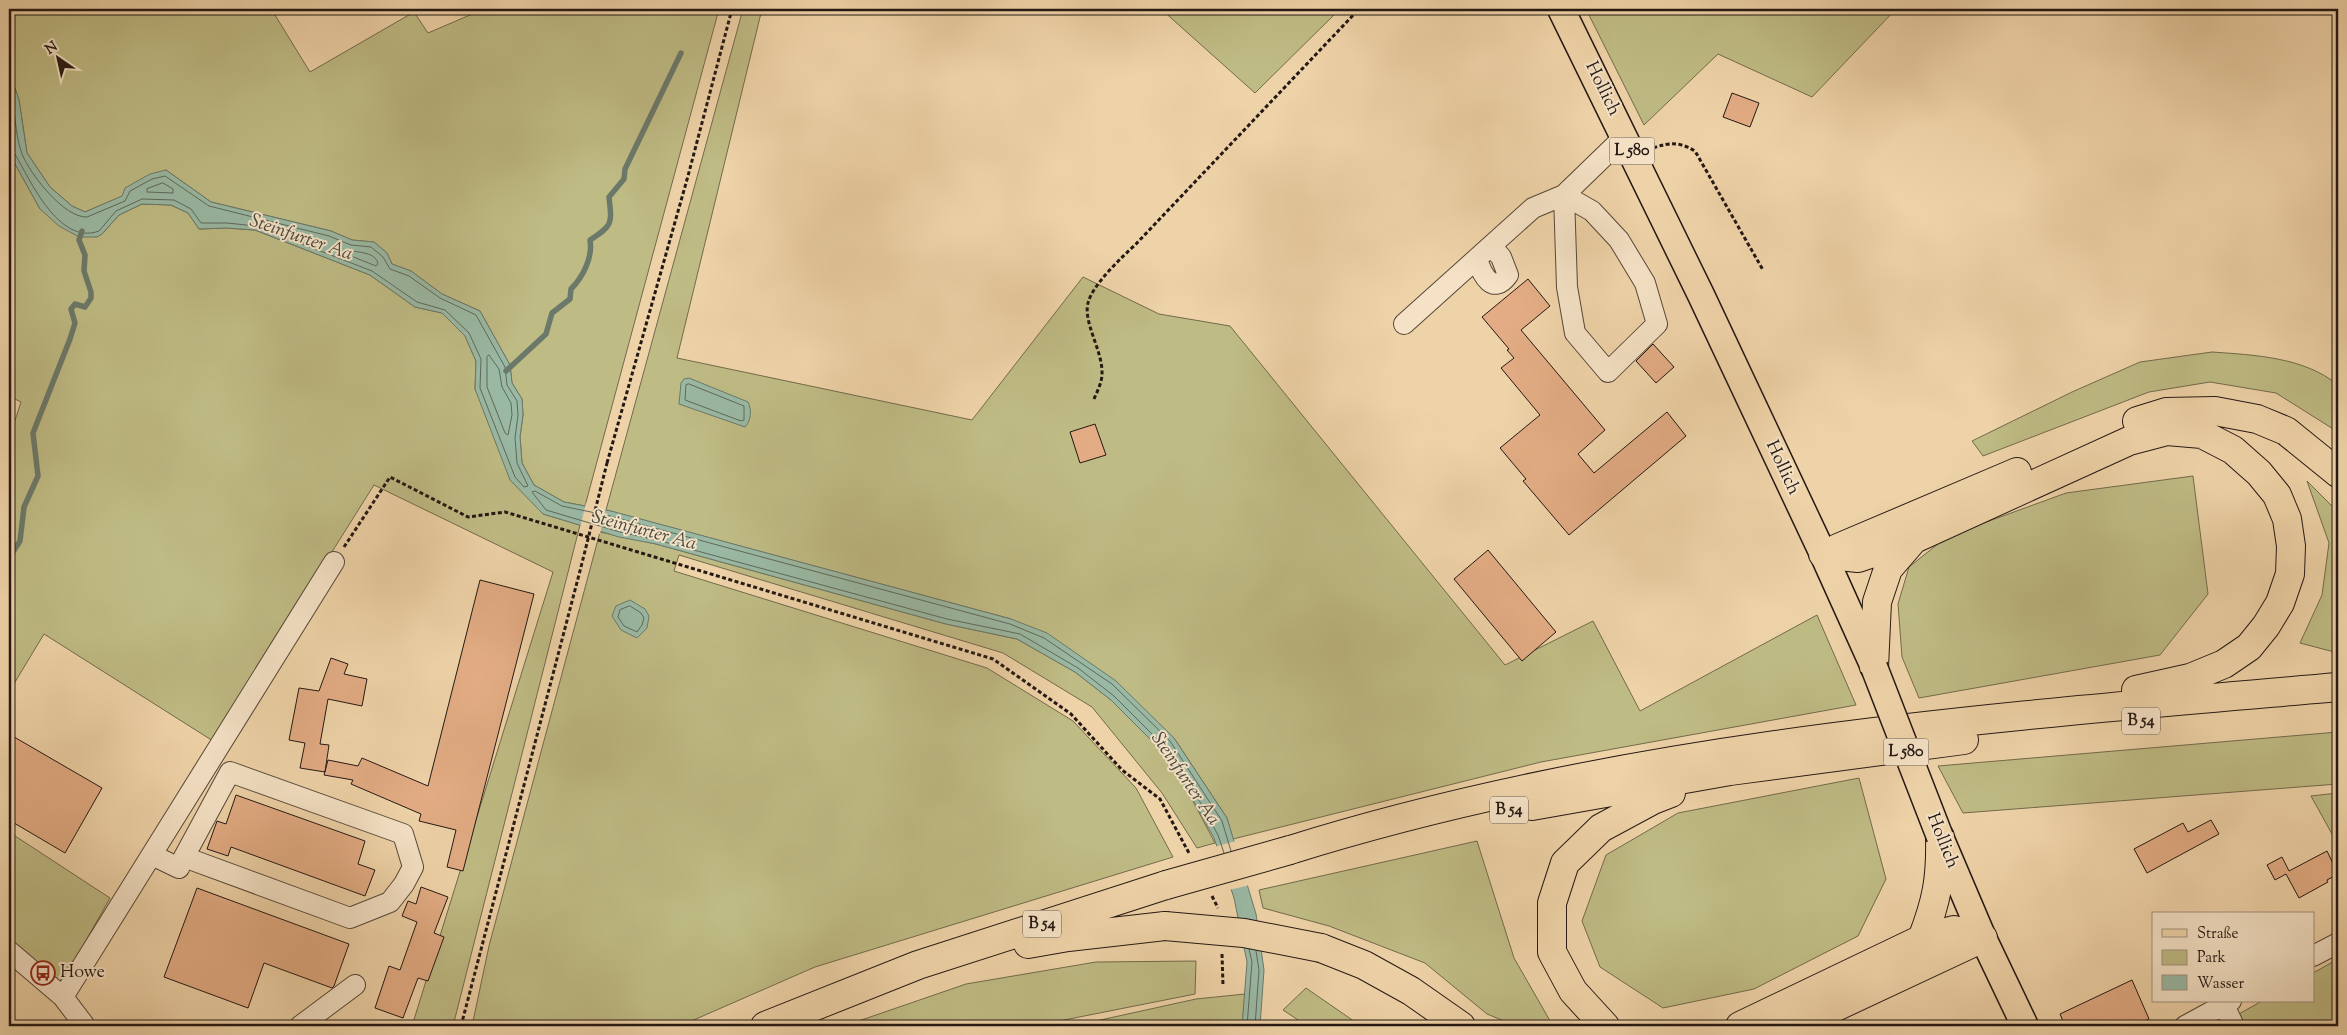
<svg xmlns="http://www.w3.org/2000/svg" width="2347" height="1035" font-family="'Sorts Mill Goudy',serif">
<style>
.green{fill:#bfbb84;stroke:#726a4c}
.water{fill:#9ab9a4;stroke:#6b796a}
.pier{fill:#efd3a8}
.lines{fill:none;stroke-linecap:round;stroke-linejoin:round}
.shore{stroke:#5f685c;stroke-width:1}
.stream{stroke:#6b796a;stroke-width:5.5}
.building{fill:#e3ac84;stroke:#241814}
.minor-casing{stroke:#574739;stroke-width:22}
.major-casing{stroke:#241814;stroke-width:29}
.highway-casing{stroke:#241814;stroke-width:30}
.path{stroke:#241814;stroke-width:3;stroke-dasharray:4 2.5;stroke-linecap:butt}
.minor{stroke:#f5e2c6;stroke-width:20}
.major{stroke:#efd3a8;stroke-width:26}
.highway{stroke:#efd3a8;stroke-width:28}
.major-bridge-casing{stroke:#241814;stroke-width:29;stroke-linecap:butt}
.highway-bridge-casing{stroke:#241814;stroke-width:30;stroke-linecap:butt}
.path-bridge{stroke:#241814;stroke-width:3;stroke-dasharray:4 2.5;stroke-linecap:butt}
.major-bridge{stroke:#efd3a8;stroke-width:26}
.highway-bridge{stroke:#efd3a8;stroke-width:28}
.labels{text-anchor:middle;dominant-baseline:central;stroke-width:4;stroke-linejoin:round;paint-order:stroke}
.shield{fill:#f5e2c6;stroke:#635549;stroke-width:1}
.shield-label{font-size:16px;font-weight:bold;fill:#241814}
.street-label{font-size:18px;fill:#241814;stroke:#f5e2c6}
.poi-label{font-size:18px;fill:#241814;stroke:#f5e2c6;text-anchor:start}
.water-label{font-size:19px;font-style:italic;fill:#47483f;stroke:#f5e2c6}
</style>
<rect width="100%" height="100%" fill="#efd3a8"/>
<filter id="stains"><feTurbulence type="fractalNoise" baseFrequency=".004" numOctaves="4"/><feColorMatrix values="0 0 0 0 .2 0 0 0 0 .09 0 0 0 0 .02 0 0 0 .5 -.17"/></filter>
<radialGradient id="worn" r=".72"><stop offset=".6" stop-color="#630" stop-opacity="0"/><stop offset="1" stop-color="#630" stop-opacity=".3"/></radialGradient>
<path class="green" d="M9,9H264L275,15L310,72L414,12L428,33L484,9H719L585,506L564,502L534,485L522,463L520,437L523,415L522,399L512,383L510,365L480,311L442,294L411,271L392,264L387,253L374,242L352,240L331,231L211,202L166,170L123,196L85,212L72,206L50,187L27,153L19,100L9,70Z
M743,9H762L677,358L972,420L1083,277L1159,314L1230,326L1505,665L1593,621L1640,711L1817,615L1856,705L1541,762L1233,839L1227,818L1174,738L1011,619L606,510Z
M1161,9H1340L1255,93Z
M1586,9H1896L1812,97L1718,54L1644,125Z
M9,153L40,209L102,234L119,215L142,204L171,205L188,213L199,229L226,228L255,230L370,275L415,307L442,313L465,336L476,361L475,389L543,514L580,525L453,1026H412L553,572L374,485L213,741L44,634L9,692V439L21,402L9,396Z
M2212,352C2254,355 2304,357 2338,385V432L2276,393L2210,382L2149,392L1983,456L1972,441L2072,392L2140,362Z
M2193,476L2208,594L2160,655L1919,698L1902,657L1898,604L1909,567L1948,536L2066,493Z
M2307,481L2338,512V653L2300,643L2322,595L2329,543Z
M600,532L656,544L946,624L1017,639L1075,672L1111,700L1160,749L1183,782L1215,843L1197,848L1162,793L1092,707L1003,653L679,555L674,571L987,668L1073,721L1136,788L1173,857L815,967L680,1026H472L489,946Z
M2338,732V784L1963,813L1938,766Z
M1859,778L1886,879L1858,936L1754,989L1663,1008L1600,967L1582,921L1606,855L1678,813Z
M2338,793V845L2311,796Z
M9,832L110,898L62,983L9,938Z
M1477,841L1514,958L1553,1026H1516L1487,1014L1425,963L1329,926L1263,908L1259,890Z
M2338,959V1026H2242L2237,1015L2262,1001H2313V973Z
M1196,961L1195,994L1034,1026H844L966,984L1096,962Z
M1306,988L1361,1026H1307L1283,1010Z
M1245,994L1242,1026H1073L1196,999Z"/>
<path class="water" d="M9,70L19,100L27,153L50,187L72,206L85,212L122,196L125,188L150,174L166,170L211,202L331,231L352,240L374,242L387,253L392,264L411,271L442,294L480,311L510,365L512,383L522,399L523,415L520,437L522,463L534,485L564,502L611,511L1011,619L1047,633L1116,681L1174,738L1227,818L1256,914L1264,970L1260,1026H1242L1247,962L1234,898L1214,838L1183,782L1160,749L1111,700L1075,672L1017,639L946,624L656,544L619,537L543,514L510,480L475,389L476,361L465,336L442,313L415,307L370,275L255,230L226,228L199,229L188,213L171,205L142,204L119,215L102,234L97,237H79L59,226L40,209L9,153Z
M689,378L748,402C752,410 751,421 745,427L679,404L681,383L684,379Z
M630,600L645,609L649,616L647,628L637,638L621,630L612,616L616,606Z"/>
<path class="pier" d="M586,503L606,507L600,534L580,528Z
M1236,841L1250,885L1229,890L1214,847Z"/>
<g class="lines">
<path class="shore" d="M9,85C16,108 14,132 22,154C30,174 64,218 87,217L125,201L130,191L152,179L165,176L209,206L329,236L351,245L371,247L383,257L390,269L409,276L440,298L476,315L505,367L507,385L517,401L518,415L515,438L517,463L528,486L524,487L515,477L480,388L481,359L469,333L445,310L417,302L372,271L256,226L227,223H201L191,209L174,200L142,199L116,211L99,231C59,246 30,180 15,154L9,151
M163,183L173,189V193L147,192V189Z
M353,251C363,253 376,253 378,264L376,266L351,256L350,253Z
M489,355L499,369L502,387L511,403L512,415L508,435L505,433L487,387V357Z
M689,384L744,406V420L741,421L685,400L686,385Z
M630,606L641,613L644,618L642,625L637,632L624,626L618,617L620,610Z
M1224,853L1218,835L1188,780L1164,746L1114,696L1078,668L1020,634L947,619L657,540L620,532L546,510L532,492L535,491L562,506L610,516L1010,624L1044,638L1112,684L1170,741L1222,821L1231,851
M1247,1026L1252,962L1249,949
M1255,1026L1259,970L1256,951"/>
<path class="stream" d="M506,371L546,334L552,313L570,299L571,289C583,277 593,257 590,240C613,225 612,224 609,197L624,179L625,169L681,53
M9,558L20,541L24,507L38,476L33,433L70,339L75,323L71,309L75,304L85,307L91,298V292L84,271L85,255L79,240L82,231"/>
</g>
<path class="building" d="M1732,93L1759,103L1750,127L1723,117Z
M1528,279L1550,306L1521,330L1605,430L1578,454L1594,473L1667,412L1686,436L1569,535L1523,481L1526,479L1500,448L1540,415L1501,368L1514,358L1507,350L1509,349L1482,317Z
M1653,344L1674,367L1656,383L1636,361Z
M1095,424L1106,455L1080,463L1070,432Z
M1488,550L1556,632L1522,661L1454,579Z
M480,580L534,594L463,871L447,867L456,830L419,821L421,814L351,784L353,780L324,775L328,760L358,766L362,758L428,786Z
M331,658L348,664L344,674L367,679L362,706L328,699L320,744L329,745L325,772L300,768L305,743L289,740L299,688L319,691Z
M9,734L102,788L65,853L9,820Z
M236,795L365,841L358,864L375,870L365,896L231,847L228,856L207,849L217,821L226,824Z
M2211,820L2219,834L2147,873L2134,849L2183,823L2188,832Z
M2327,851L2338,874L2327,880L2328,882L2299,898L2286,874L2275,880L2267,865L2282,857L2289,871Z
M421,887L448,897L434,933L444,937L428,981L418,978L403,1018L375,1008L389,966L400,970L417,922L402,916L408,901L416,904Z
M197,888L349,944L334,986L332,988L264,963L248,1008L164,977Z
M2132,980L2149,1019L2134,1026H2065L2060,1014Z"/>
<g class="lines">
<g class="minor-casing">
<path id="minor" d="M1477,259C1482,275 1493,296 1508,275L1501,257L1492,247
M1404,324L1533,208L1564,195L1592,211L1619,240L1645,283L1657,324L1608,372L1575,333L1567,287L1564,195L1625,136
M152,855L179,868L184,857L230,772L403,834L413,867L404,884L390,902L350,918L184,857
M9,951L63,997L85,1026
M2313,956L2338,943
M63,997L334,562
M2224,1005L2234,1026
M300,1026L355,985
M2185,1026L2231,1001"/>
</g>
<g class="major-casing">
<path id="major" d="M1561,9L1701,295L1823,554L1874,667
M1940,837L1983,938L2025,1026"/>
</g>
<g class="highway-casing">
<path id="highway" d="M2137,421L2166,412L2215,411L2257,419L2286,431L2338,473
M1838,548L2017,472
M1823,554L1858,558L1914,539L2129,441L2167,431L2202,434L2233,450L2259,473L2277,495L2287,519L2291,546L2290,574L2280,603L2266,626L2249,647L2224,664L2190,678L2136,690
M1874,667L1877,602L1888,569L1913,540
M1532,806L1730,771L1964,740
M1290,850C1629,744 1986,718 2338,687
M1922,939C1937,900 1941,878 1940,837
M1028,944L1068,937L1165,926
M1321,948L1364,965L1411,991L1461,1026
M765,1026L918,965L1166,885
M1605,1026L1573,991L1552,952V903L1565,863L1601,828L1653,800L1671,793
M1740,1026L1922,939L1954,930L1983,938
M1795,1026L1983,938"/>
</g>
<path class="path" d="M1653,148C1670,142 1680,142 1695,151L1763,270
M1094,399C1097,392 1102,382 1102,374C1103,351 1083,323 1088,303C1092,285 1123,256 1136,244L1359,9
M607,463L688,176L732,9
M344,547L390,477L468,517L505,512L993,659L1071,714L1122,770L1160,799L1190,855
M1212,896L1218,908
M1222,954L1223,986
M461,1026L581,567"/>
<use href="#minor" class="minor"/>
<use href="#major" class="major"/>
<use href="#highway" class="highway"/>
<g class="major-bridge-casing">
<path id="major-bridge" d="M1874,667L1940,837"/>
</g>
<g class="highway-bridge-casing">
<path id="highway-bridge" d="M1166,885L1290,850
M1165,926L1244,933L1321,948"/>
</g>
<path class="path-bridge" d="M581,567L607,463"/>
<use href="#major-bridge" class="major-bridge"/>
<use href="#highway-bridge" class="highway-bridge"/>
</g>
<defs>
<g id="bus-ring" transform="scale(1.25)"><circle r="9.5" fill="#f5e2c6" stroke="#8f2418" stroke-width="1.5"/><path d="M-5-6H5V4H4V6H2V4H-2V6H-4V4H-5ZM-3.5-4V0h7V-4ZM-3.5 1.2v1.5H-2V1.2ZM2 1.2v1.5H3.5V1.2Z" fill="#8f2418"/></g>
</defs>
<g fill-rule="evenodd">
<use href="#bus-ring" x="43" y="973"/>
</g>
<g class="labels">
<g class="shield">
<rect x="1609.5" y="137.5" width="45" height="27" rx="4"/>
<rect x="2122" y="707.5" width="38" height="27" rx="4"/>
<rect x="1883.5" y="738.5" width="45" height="27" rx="4"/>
<rect x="1490" y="796.5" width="38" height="27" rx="4"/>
<rect x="1023" y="910.5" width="38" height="27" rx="4"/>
</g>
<g class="shield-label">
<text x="1632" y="151">L 580</text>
<text x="2141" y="721">B 54</text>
<text x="1906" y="752">L 580</text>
<text x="1509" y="810">B 54</text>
<text x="1042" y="924">B 54</text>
</g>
<g class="street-label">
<text transform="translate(1602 89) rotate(64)">Hollich</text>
<text transform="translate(1782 468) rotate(65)">Hollich</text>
<text transform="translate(1942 841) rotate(68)">Hollich</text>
</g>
<g class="poi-label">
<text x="60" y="973">Howe</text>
</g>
<g class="water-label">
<text transform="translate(301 238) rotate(19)">Steinfurter Aa</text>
<text transform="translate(644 531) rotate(15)">Steinfurter Aa</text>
<text transform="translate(1185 779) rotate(56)">Steinfurter Aa</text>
</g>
</g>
<rect width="2347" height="1035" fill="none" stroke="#efd3a8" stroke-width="30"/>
<rect x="10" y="10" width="2327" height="1015" fill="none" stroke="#241814" stroke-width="2.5"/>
<rect x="15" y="15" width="2317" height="1005" fill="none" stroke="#241814"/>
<rect x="2152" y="912" width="162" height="90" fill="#f5e2c6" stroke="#a1917f"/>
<rect x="2162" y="929" width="25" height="8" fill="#efd3a8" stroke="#a1917f"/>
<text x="2197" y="938" font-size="15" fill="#241814">Straße</text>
<rect x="2162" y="950" width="25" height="15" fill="#bfbb84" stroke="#a1917f"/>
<text x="2197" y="962" font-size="15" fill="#241814">Park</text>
<rect x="2162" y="975" width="25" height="15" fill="#9ab9a4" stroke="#a1917f"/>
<text x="2197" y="988" font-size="15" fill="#241814">Wasser</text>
<g transform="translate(58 58) rotate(326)" stroke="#f5e2c6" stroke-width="4" paint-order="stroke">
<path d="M0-4L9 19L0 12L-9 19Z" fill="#241814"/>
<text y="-8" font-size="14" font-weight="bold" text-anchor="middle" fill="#241814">N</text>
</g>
<rect width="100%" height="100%" filter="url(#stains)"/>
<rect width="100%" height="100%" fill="url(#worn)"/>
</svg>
